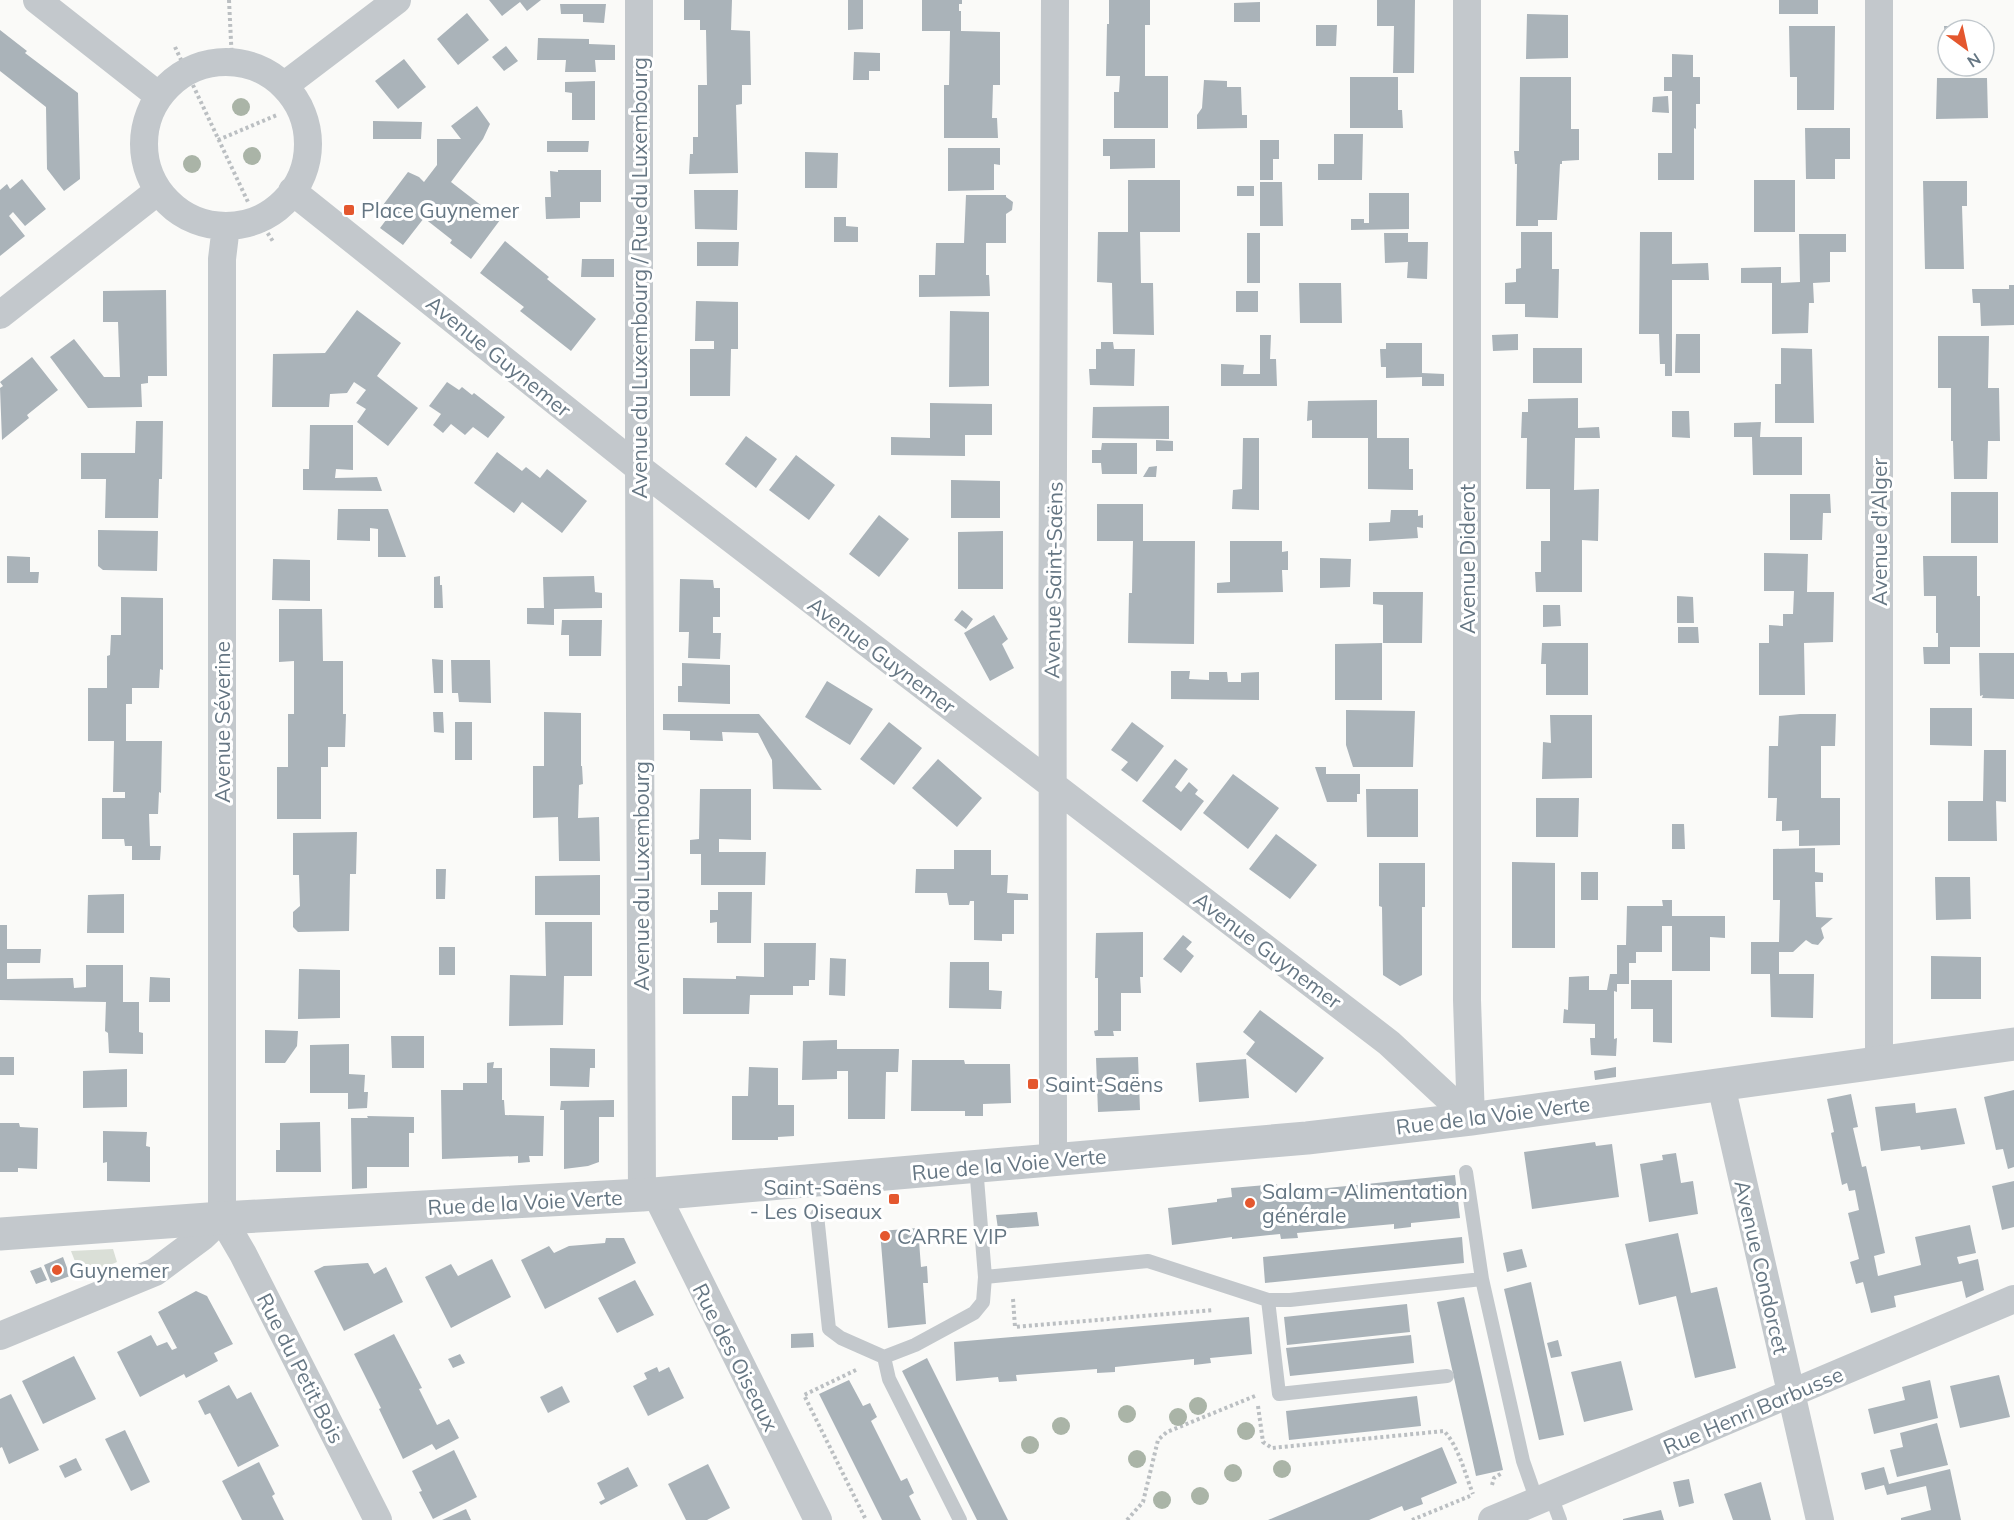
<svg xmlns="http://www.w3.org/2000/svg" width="2014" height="1520" font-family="Mulish,sans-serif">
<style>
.green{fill:#dadfd7}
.building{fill:#aab3b9}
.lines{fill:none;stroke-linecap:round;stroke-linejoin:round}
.path{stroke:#bbbfc2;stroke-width:4;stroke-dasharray:3 3;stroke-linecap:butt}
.service{stroke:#c3c8cc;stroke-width:14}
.minor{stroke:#c3c8cc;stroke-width:28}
.tertiary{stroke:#c3c8cc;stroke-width:33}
.tree{fill:#aab4a7}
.poi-dot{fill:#e4572e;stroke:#fff;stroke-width:2}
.labels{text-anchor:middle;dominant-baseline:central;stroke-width:6;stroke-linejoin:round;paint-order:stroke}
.poi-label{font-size:21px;fill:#657683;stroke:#fff;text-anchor:start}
.street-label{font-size:21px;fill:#657683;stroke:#fff}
</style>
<rect width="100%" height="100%" fill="#fafaf8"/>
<path class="green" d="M113,1249L117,1262L81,1277L71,1251Z"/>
<path class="building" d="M489,0H541L527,11L520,2L502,16Z
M684,0H732L731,30L750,31L751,85H742V104L736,105L738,173L689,174L690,154H693V137H698V85H707L706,30H700V20H684Z
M848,0H863V29L848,30Z
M922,0H962V4H959V11H961V31L1000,32V85H993L992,118H997L998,138H944V85H949L950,31H922Z
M1109,0H1150V25H1145V76H1168V128H1114V92H1119L1120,76H1106L1107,24H1109Z
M1377,0H1415L1414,73H1393L1394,26H1377Z
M1779,0H1818V14H1779Z
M1260,2V22H1234V3Z
M560,4H606L604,23L583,22V14H561Z
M467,13L489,40L458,65L437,39Z
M1527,14L1568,15V58L1526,59Z
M1316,25H1337L1336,46H1316Z
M1789,26H1835L1834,110H1797V77H1790Z
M1944,26H1985V30H1948V52H1946Z
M0,30L27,51L25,53L78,93L80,179L64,191L47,169L46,107L0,71Z
M538,38L589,39V44L615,45V60H595L596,72H565L566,60H537Z
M506,46L518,61L504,71L492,57Z
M854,52L880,53V71H869V80H853Z
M1672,54L1693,55V77H1700V104H1696V129L1694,128V180H1658V153H1672V91H1664V77H1672Z
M404,59L426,87L398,109L375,81Z
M1350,77H1398V110H1402L1403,128H1350Z
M1520,77H1571V129H1579V160L1562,161V164H1560L1557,220H1538V226H1516L1517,164H1515L1514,151H1519Z
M1937,78H1987L1988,118L1936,119Z
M1204,80L1227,81V87H1241L1242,115H1247V128L1197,129V115L1202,108Z
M595,81V120H572V93L565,92V82Z
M1668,96L1669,113L1652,112L1653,97Z
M477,106L490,124L483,139L451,182L500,220L471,259L450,243L452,240L424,218L403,245L380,228L389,216L380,209L408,172L419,177L424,182L437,165V139H461L451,126Z
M373,121L422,122L421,139H373Z
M1805,128H1850V159H1835V179H1806Z
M1334,134H1363L1362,180H1318V164H1334Z
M1103,139H1155V168L1110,169V156H1103Z
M1260,140H1279V159H1273V180H1260Z
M547,141H589L588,152H547Z
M948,148H1000V165L994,164V190L948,191Z
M805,152L838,153L837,188H805Z
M558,170H601V202H580V218L546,219L545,197H551L550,171L558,172Z
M22,179L46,209L25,226L13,212L9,216L25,236L0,256V190L7,184L10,189Z
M1128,180H1180V232H1140L1141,283H1153L1154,335L1113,334L1112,283L1097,282L1098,232H1128Z
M1754,180H1795V232H1754Z
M1923,181H1967V206H1962L1964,269H1925Z
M1260,182H1282L1283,226H1260Z
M1237,186H1254V196H1237Z
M694,190H738L737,230L695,229Z
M1369,193H1409V229L1351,230V219H1364V223H1369Z
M966,195H1006V197L1013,202L1012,210L1006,214V243H986V275H989L990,296L919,297V275H935L936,243H964Z
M834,217H846V226L858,227V242H834Z
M1521,232H1552V269H1559L1558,318L1525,317V304H1505V283L1516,282V269L1521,268Z
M1640,232H1672V264L1708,263L1709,280H1672V376H1665V364H1660L1659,334H1639Z
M1247,233H1260V283H1247Z
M1384,233H1408V242H1428L1427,279L1407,278L1408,262L1385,263Z
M1799,234H1846V252H1830V282L1813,283L1814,303H1809L1808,333L1772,334V283H1741V268L1781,267V283L1800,282Z
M505,241L549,277L547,279L596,319L571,351L520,311L524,307L480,273Z
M697,242H739L738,266H697Z
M582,259H614V277H581Z
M1299,283H1341L1342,323H1300Z
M2009,285H2014V325L1981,326L1980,303H1973L1972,289H2009Z
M166,290L167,376H148V383L141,384L142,407L88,408L50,357L74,339L104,377H120L118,322H103V291Z
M1236,291H1258V312H1236Z
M696,301L738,302V349H731L730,396H690V349H714V341H695Z
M357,310L401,343L377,376L418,408L388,446L357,422L366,409L356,403L366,390L354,382L347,393L330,394L329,407H272L273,354L325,353Z
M950,311L989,312V386L949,387Z
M1518,334V350L1493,351L1492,335Z
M1676,334H1700V373H1675Z
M1260,335H1271L1270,359H1276L1277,386H1221V364L1244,365L1243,374H1260Z
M1938,336H1989L1988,388H1999L2000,441H1988L1987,479H1954L1953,441H1951V388H1938Z
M1101,342H1113L1114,349H1135L1134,386L1090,385L1089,369H1096V349H1101Z
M1386,343H1422V373L1444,374V386H1422V377L1386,378V367H1381L1380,349H1386Z
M1533,348H1582V383H1533Z
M1781,348L1812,349L1814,423H1775V384H1781Z
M32,357L58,390L27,415L29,418L2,440L0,388L3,386L0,382Z
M447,382L459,390L462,387L472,395L474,393L505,417L488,438L473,427L465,435L451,424L443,433L433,425L441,414L429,406Z
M1578,398V428L1599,427L1600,438H1575L1574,490L1599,489L1598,541L1582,540V592H1536L1535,572H1541V541H1550V489H1526L1527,438H1521L1522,412H1528V399Z
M1377,400V438H1409V469H1413V490L1368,489V438H1312V420L1307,421L1308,401Z
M930,403L992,404V435H965V456L891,455V437L930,438Z
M1169,406V439L1092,438L1093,407Z
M1672,411H1689L1690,438L1672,437Z
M136,421H163L162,479H159L158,518H105L106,479H81V453H135Z
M1761,422L1760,437H1802V475H1753L1752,437H1734V423Z
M310,425H353V470L336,469L335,478L377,477L382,491L303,490V469H309Z
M746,436L777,459L756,488L725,464Z
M1243,438H1259V510L1232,509L1233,490L1242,489Z
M1156,440L1173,441V451H1156Z
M1102,443H1137V474H1102L1101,463H1092V450H1101Z
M497,452L522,471L526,467L540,478L547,469L587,501L562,533L522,502L514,513L474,483Z
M796,455L835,485L809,520L769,490Z
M1157,466L1156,477H1143L1149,467Z
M951,480L1000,481V518H951Z
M1951,492H1998V543H1951Z
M1790,494H1830L1831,513H1823L1822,540H1790Z
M1097,504H1143V541H1195L1194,644L1128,643L1129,593H1132L1133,541H1097Z
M338,509H388L406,557H378V529L370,528V541L337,540Z
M1391,510H1418V516L1423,515V528L1417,527L1418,538L1369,541V523L1390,522Z
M879,515L909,539L879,577L849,554Z
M98,530L158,531L157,571L103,570L98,566Z
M1003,531V589H958V532Z
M1230,541H1282V552L1288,551V570H1282L1283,592L1217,593V583L1230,582Z
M1764,553L1808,554L1807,592H1834L1833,642L1804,643L1805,695H1759V643H1769V625L1783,626V614H1793L1794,591H1764Z
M7,556L30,557V572H39L38,583H7Z
M1923,556H1977V596H1980V647H1950V664H1924L1923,647H1938V633H1936V596H1924Z
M1320,558L1351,559L1350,587L1320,588Z
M273,559L310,560V601L272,600Z
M440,576V585H442L443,608H434V577Z
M594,576L595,592L602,593V608L554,609V625L527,624V608H544L543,577Z
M680,579L713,580L714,588H720V617H713V633H721L720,659L688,658L689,632H679Z
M1373,592H1423L1422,643H1383V605L1373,604Z
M1677,596L1693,597L1694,623H1677Z
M121,597L163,598V670L160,669L159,688H132V704H126V741H162L161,793L159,792L158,814H149L150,846H161L160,860H132V846H125L124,839H102V798H125V792H113L114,741H88V688H107V656L110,655L111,635H121Z
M1543,605H1560L1561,626L1543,627Z
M279,609H322L323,661H343V714H346L345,747H328V767H321V819H277V767H288V714H294V661L279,662Z
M962,610L973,619L966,629L954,620Z
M994,615L1008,639L1002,644L1014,668L990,681L964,633Z
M562,620H602L601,656H569V635H561Z
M1678,627H1698L1699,643H1678Z
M1382,643V700H1335V644Z
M1542,643H1588V695H1546V664H1541Z
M1979,653H2014V699L1982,698L1983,695L1980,696Z
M432,659L443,660V693H434Z
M451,660H490L491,703L459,702L458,693H452Z
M682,663L730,665V704L678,702V686H682Z
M1171,671H1190L1189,679L1209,680V672H1227L1228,682H1241V673L1259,672V700L1171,699Z
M827,681L873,709L850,745L805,717Z
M1930,708H1972V746L1930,745Z
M1346,710L1415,711L1413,767H1353L1346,745Z
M433,712H443L444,733L434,732Z
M544,712L581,713V766H582L583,784L579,785L578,818L599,817L600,861H559L558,817L533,818V766H544Z
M663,714H759L822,790L773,789L772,760L758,733L722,732L723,741L690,740V731L663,730Z
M1800,714H1836L1835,746H1821V798H1840V845L1799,846V830L1782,831V821H1776L1777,798H1768L1769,746H1778L1779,716Z
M1550,715H1592V778L1542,779L1543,742L1551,743Z
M455,722H472V760H455Z
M889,722L922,748L894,785L860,759Z
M1132,722L1164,746L1137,782L1121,770L1128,762L1111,750Z
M1984,750H2006V802L1996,801L1997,841H1948V801H1983Z
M938,759L982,798L957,827L912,788Z
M1175,759L1188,769L1175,787L1181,792L1189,782L1198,790L1195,794L1204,801L1181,831L1142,801Z
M1315,767H1326V774H1360V794H1357V802H1327Z
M1233,774L1279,808L1248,849L1203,813Z
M700,789H751V840L719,839V852H766L765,885H701V854H690V840L699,839Z
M1366,789H1418V837H1367Z
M1536,798H1579L1578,837H1536Z
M1672,824H1684L1685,849H1672Z
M357,832L356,874H350L349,931L298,932L293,927V912L300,906L299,875H293V833Z
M1276,834L1317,865L1290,899L1249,869Z
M1815,848V872L1823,873V882H1815L1816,917L1833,918L1821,928L1824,938L1818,945L1812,944L1806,940L1793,952H1779V974H1814L1813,1018L1771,1017L1770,974H1751V942H1779L1780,900H1773V849Z
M954,850H991V875H1008L1007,893L1028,894V900H1014V934H1002V941L974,940V901H970L969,905H949L947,893H915L916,869H954Z
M1512,862L1555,863V948H1512Z
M1379,863H1425V907H1422V975L1400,986L1383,975L1382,907L1379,906Z
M436,869H446L445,899H436Z
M1581,872H1598V900H1581Z
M600,875V915H535V876Z
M1935,877H1970L1971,919L1936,920Z
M718,892H752L751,943H717V922L710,923V910H718Z
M124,894V933H87L88,895Z
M1662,900H1672V916H1725V938L1710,937V971H1672V926H1662V952H1636V963H1629V984H1617V992L1614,991V1039L1617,1038L1616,1056L1591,1055L1590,1038H1595V1024L1563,1023L1564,1009L1568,1010L1569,977L1589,976V990H1607L1610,974H1617V945H1626L1627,906H1663Z
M545,922H592V976H564L563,1025L509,1026L510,975L546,976Z
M0,925H7V949H41L40,963H7V979L73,978L74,988L86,987V965H123V1002H139V1032L143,1033V1054L109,1053L108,1033L105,1031L106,1002L0,1000Z
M1143,932V977H1140L1141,993H1121V1031H1113L1114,1036H1095L1094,1031L1098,1030V978H1095L1096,933Z
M1183,935L1192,942L1186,949L1194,956L1181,973L1163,959Z
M764,943H816L815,980H809V986H793V995H750L749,1014H683V978L736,979V976L764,977Z
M439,947H455V975H439Z
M1931,956L1981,957V999H1931Z
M830,958L846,959L845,996L829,995Z
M950,962H989V990L1002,991L1001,1009L949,1008Z
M299,969L340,970V1018L298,1019Z
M150,977L170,978V1002H149Z
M1631,980H1672V1043L1653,1042V1009H1631Z
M1260,1010L1324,1058L1296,1093L1246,1054L1255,1042L1243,1032Z
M265,1030L298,1031L297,1046L285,1063H265Z
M391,1036H424V1068H392Z
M837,1040V1049H899L898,1072H886L885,1119H848V1071H837V1079L802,1080L803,1041Z
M349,1044V1074L365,1075L364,1092H368L367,1108L348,1109V1093H310V1045Z
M550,1048L595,1049V1068H590L589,1087L550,1086Z
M0,1057H14V1075H0Z
M1138,1057L1140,1110L1098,1112L1096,1058Z
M1246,1059L1249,1098L1199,1102L1196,1063Z
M912,1060H964L965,1064H1010L1011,1103L983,1104V1116H965V1111H911Z
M494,1062L493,1068H502V1100H504L505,1115L544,1116L543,1156H529L530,1162L518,1163V1156L442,1159L441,1090H463V1083H487V1063Z
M749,1067L778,1068V1105H794V1136L778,1137V1140H732V1096H748Z
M1616,1067V1077L1595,1080L1594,1071Z
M127,1069V1107L83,1108V1071Z
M2014,1090V1167L2008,1169L2003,1149L1996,1150L1984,1097Z
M1851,1094L1858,1127L1853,1128L1862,1167L1866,1166L1885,1253L1874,1256L1878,1276L1921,1265L1915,1237L1970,1225L1976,1253L1957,1257L1959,1264L1978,1259L1984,1290L1966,1298L1962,1281L1894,1296L1896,1307L1871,1313L1863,1282L1856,1284L1850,1262L1859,1259L1848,1213L1859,1210L1855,1190L1849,1191L1847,1183L1842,1185L1831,1133L1834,1132L1827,1099Z
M614,1100V1117H599V1162L588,1166L564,1169V1110H560L561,1101Z
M1915,1103L1916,1113L1956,1108L1965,1144L1921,1150L1920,1146L1881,1151L1875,1107Z
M367,1116L414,1117V1133H409V1167H367V1188L352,1189L351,1118H368Z
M320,1122L321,1172H276V1150H280V1123Z
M0,1123H19L20,1127L38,1128L37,1169L18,1168V1172H0Z
M103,1131L147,1132L146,1146L150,1147V1182L107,1181V1162L103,1163Z
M1595,1142L1596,1146L1612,1144L1619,1197L1532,1209L1524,1152Z
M1676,1153L1681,1183L1693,1181L1698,1214L1649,1222L1640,1164L1663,1160L1662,1155Z
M1455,1175L1460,1218L1411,1223V1227L1394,1229V1224L1297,1233L1298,1238L1281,1239L1280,1234L1232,1239V1237L1172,1245L1168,1208L1217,1202V1199L1232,1197L1231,1188L1277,1184L1278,1193Z
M2014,1181V1227L2002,1230L1992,1186Z
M1037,1212L1039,1226L998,1229L996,1215Z
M918,1228L921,1267L927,1266L928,1283H923L926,1324L888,1328L880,1231Z
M1678,1233L1691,1293L1717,1287L1736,1368L1695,1378L1676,1296L1639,1305L1625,1244Z
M1462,1237L1464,1263L1265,1283L1263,1257Z
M606,1238H624L636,1263L545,1309L521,1260L549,1246L554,1253L569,1246L605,1243Z
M1522,1249L1527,1267L1507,1272L1503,1253Z
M63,1257L70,1276L51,1283L44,1265Z
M492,1259L511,1297L451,1328L425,1277L451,1264L458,1276Z
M368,1263L374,1274L386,1267L403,1302L344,1331L314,1271L324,1266Z
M41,1267L47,1280L36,1284L30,1271Z
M635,1280L654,1315L617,1333L598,1298Z
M1531,1282L1564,1435L1539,1440L1504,1289Z
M196,1291L207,1296L233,1344L214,1353L218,1361L186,1378L184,1374L140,1397L117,1352L151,1335L157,1346L167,1342L172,1350L177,1348L158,1312Z
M1464,1297L1503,1470L1476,1476L1437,1302Z
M1407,1304L1410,1332L1287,1345L1284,1317Z
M1249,1317L1252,1354L1210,1358L1211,1363L1194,1365V1359L1115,1367V1372L1097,1373V1369L1016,1375L1017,1381L999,1382L998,1377L956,1381L954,1342Z
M813,1333L814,1347L791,1348V1334Z
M394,1334L422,1388L419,1389L437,1425L449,1419L459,1438L436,1450L432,1444L403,1459L379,1409L381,1408L354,1354Z
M1411,1335L1414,1363L1290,1376L1286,1348Z
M1558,1340L1562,1356L1551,1358L1547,1343Z
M460,1354L465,1363L453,1368L448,1359Z
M74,1356L96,1399L43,1424L22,1381Z
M927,1358L1008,1520H977L902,1371Z
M1621,1361L1633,1410L1584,1422L1571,1372Z
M657,1367L659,1372L669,1367L684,1398L648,1416L633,1386L647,1379L644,1373Z
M1999,1375L2010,1417L1960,1428L1950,1386Z
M849,1380L863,1406L870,1403L877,1417L871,1421L901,1481L907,1478L914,1493L909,1496L921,1520H882L819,1394Z
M1930,1380L1938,1418L1874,1434L1868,1409L1905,1400L1902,1387Z
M229,1385L237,1399L251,1392L279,1446L238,1467L210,1413L205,1415L198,1401Z
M562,1386L570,1402L548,1413L540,1397Z
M11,1394L39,1450L9,1464L2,1447L0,1448V1399Z
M1417,1396L1421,1426L1289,1440L1286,1411Z
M1937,1423L1948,1465L1897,1477L1890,1450L1903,1447L1900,1433Z
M125,1430L150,1482L131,1491L105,1439Z
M1442,1447L1457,1483L1421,1498L1423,1504L1404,1511L1402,1506L1369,1520H1268Z
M454,1450L477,1497L433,1519L419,1492L422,1491L412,1471Z
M76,1458L82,1470L65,1478L59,1466Z
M259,1462L275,1494L272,1496L284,1520H242L222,1481Z
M708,1464L730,1508L707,1520H686L668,1484Z
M628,1467L638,1486L601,1505L599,1502L605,1499L597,1483Z
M1884,1467L1889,1484L1950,1469L1961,1520H1901V1518L1931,1510L1926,1486L1887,1495L1884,1485L1865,1490L1861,1473Z
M1689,1479L1694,1503L1679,1507L1673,1482Z
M1761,1482L1771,1520H1733L1724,1494Z
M466,1509L471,1520H442Z
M1661,1510L1664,1520H1623V1519Z"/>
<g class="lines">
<path class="path" d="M229,0L232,62
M175,47L248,202
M218,140L277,115
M258,218L274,243
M1013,1299L1015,1327L1213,1310
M856,1370L804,1395L866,1520
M1258,1406L1263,1442L1272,1448L1444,1431C1459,1447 1465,1474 1473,1494
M1492,1485L1494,1478L1502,1473
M1127,1520L1143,1502L1158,1440L1167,1432L1255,1396
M1412,1520L1470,1496"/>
<path class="service" d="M1466,1172L1482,1279
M817,1215L829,1329L841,1338L884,1357L915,1345L974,1313L983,1302L985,1277L976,1166
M985,1277L1148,1261L1268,1300H1290L1482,1279L1523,1461L1537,1501
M1268,1300L1279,1394L1447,1376
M884,1357L889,1379L960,1520
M1551,1496L1560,1520"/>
<path class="minor" d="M37,0L159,96
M639,0V468L642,1195
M1467,0V1000L1471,1119
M1879,0V1063
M144 144a82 82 0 1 1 164 0a82 82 0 1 1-164 0Z
M285,85L397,0
M292,191L639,468L1389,1043L1471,1119
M0,315L158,191
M1721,1085L1820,1520
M1053,1160C1051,773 1053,387 1055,0
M656,1194L818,1520
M222,1218V259L226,226
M222,1218L243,1254L378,1520
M0,1336L155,1272L202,1237L222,1218
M1492,1520L2014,1299"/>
<path class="tertiary" d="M0,1234L222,1218L642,1195L1307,1138L1471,1119L2014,1044"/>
</g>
<g class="tree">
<circle cx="241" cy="107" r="9"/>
<circle cx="252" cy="156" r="9"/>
<circle cx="192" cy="164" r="9"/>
<circle cx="1198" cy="1406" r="9"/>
<circle cx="1127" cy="1414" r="9"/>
<circle cx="1178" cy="1417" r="9"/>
<circle cx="1061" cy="1426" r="9"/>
<circle cx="1246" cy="1431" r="9"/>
<circle cx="1030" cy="1445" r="9"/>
<circle cx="1137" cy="1459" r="9"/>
<circle cx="1282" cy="1469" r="9"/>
<circle cx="1233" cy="1473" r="9"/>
<circle cx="1200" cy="1496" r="9"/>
<circle cx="1162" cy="1500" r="9"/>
</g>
<g class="poi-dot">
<rect x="343" y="204" width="12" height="12" rx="3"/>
<rect x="1027" y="1078" width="12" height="12" rx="3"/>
<rect x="888" y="1193" width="12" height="12" rx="3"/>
<circle cx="1250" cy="1203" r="6"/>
<circle cx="885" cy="1236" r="6"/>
<circle cx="57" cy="1270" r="6"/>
</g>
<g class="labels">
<g class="poi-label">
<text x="361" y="210">Place Guynemer</text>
<text x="1045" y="1084">Saint-Saëns</text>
<text x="882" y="1187" text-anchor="end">Saint-Saëns<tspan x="882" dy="24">- Les Oiseaux</tspan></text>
<text x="1262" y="1191">Salam - Alimentation<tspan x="1262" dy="24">générale</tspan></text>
<text x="897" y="1236">CARRE VIP</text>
<text x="69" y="1270">Guynemer</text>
</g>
<g class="street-label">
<text transform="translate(639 278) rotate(-90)">Avenue du Luxembourg / Rue du Luxembourg</text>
<text transform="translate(499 356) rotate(39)">Avenue Guynemer</text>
<text transform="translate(1879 532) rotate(-90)">Avenue d'Alger</text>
<text transform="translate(1467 559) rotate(-90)">Avenue Diderot</text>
<text transform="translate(1053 580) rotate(-89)">Avenue Saint-Saëns</text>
<text transform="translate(882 655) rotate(37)">Avenue Guynemer</text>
<text transform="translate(222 722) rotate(-90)">Avenue Séverine</text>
<text transform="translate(641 876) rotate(-90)">Avenue du Luxembourg</text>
<text transform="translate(1268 950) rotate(37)">Avenue Guynemer</text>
<text transform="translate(1493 1115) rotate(-7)">Rue de la Voie Verte</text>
<text transform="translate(1009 1164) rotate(-5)">Rue de la Voie Verte</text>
<text transform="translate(525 1202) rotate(-3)">Rue de la Voie Verte</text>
<text transform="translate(1762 1267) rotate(77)">Avenue Condorcet</text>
<text transform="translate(736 1357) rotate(63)">Rue des Oiseaux</text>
<text transform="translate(301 1368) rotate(63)">Rue du Petit Bois</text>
<text transform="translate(1753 1410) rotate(-23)">Rue Henri Barbusse</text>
</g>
</g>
<g transform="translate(1966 48) rotate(147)"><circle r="28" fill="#ffffff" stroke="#c1c8cd" stroke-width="1.5"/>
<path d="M0-4.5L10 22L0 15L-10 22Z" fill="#e4572e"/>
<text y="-9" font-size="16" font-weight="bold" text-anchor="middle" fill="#657683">N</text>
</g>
</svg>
